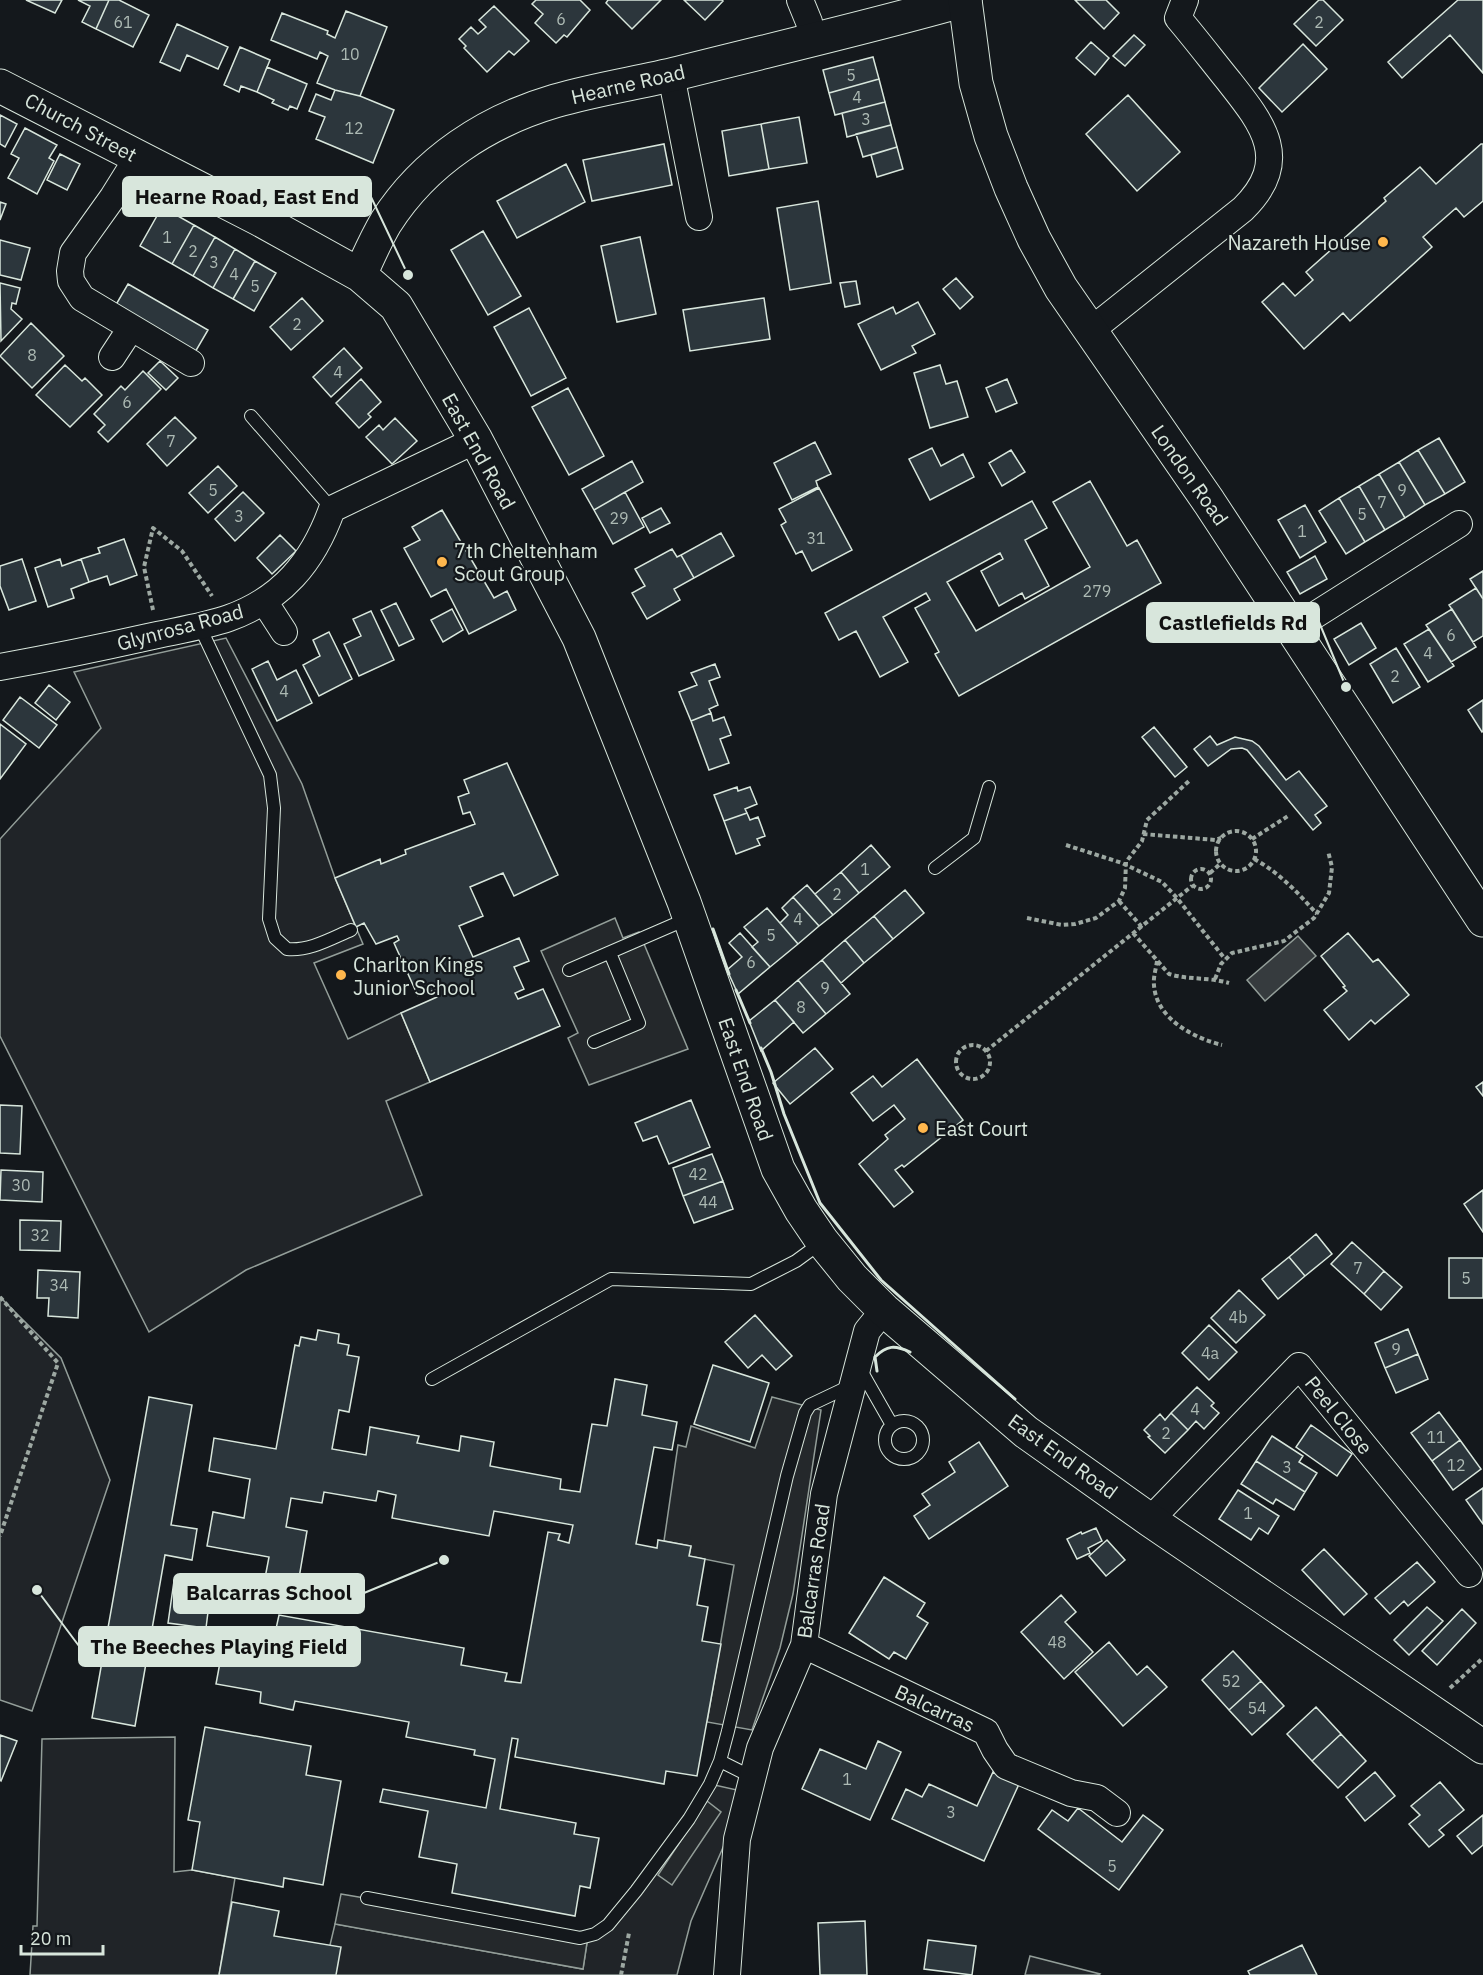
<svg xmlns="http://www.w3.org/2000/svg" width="1483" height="1975" font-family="'IBM Plex Sans',sans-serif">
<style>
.green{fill:#202428;stroke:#939e99;stroke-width:1.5}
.parking{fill:#24282b;stroke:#939e99;stroke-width:1.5}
.water{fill:#363b3e;stroke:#939e99;stroke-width:1.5}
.building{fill:#2c363c;stroke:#d8e6dc;stroke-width:1.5}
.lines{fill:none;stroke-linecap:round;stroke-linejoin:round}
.lane-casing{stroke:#d8e6dc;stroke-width:14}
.street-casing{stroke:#d8e6dc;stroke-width:28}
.secondary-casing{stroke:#d8e6dc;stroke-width:35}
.highway-casing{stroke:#d8e6dc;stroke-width:35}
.path{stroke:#9da8a2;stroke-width:4;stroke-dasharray:4.5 3;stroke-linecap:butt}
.lane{stroke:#14181c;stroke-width:12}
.street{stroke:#14181c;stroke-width:26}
.secondary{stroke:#14181c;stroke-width:33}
.highway{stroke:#14181c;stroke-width:33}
.wall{stroke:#d8e6dc;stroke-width:3}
.poi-dot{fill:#ffb74d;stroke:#14181c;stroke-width:2}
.labels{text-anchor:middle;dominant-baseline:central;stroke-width:4.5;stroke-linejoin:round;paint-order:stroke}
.number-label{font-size:16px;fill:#adbab4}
.street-label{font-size:20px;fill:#d8e6dc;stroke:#14181c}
.poi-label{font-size:20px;fill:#d8e6dc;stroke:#14181c;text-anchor:start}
.leader{fill:none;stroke:#d8e6dc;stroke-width:2}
.callout-dot{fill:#d8e6dc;stroke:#14181c;stroke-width:2}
.callout{fill:#d8e6dc;stroke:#d8e6dc;stroke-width:2}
.callout-label{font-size:21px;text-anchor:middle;font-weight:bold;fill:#111}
</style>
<rect width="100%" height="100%" fill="#14181c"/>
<path class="green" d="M226,638L302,784L335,878L363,944L314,963L348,1039L401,1013L430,1082L386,1101L422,1195L246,1270L149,1332L0,1036V839L101,728L74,672Z
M0,1297L61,1358L110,1480L32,1711L0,1700Z
M175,1737L174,1872L192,1870L235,1878L219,1975H30L33,1926H37L42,1739Z
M710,1784L737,1790L728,1836L691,1921L677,1975H336L330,1945L335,1924L583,1969L588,1936L596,1934Z
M1030,1956L1100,1974L1099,1975H1025Z"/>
<path class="parking" d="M615,918L623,938L639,932L688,1049L589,1085L568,1038L578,1033L541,951Z
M772,1397L821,1410L793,1594L780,1648L752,1730L707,1722L734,1565L689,1556L691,1546L664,1541L678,1445L686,1447L691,1426L755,1448Z
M707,1801L721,1812L672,1885L658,1875Z
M341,1894L588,1936L583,1969L335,1924Z"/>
<path class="water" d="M1298,936L1316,956L1265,1001L1247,980Z"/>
<path class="building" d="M26,0H62L55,13Z
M78,0H109L96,29L82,22L90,6Z
M109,0H119L149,15L133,47L96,29Z
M536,0H580L590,10L567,37L564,35L556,43L535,23L543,14L532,4Z
M608,0H661L632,29L606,3Z
M684,0H722L723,1L705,20Z
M1075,0H1106L1119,13L1104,29Z
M1319,0H1323L1343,20L1316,46L1294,24Z
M1458,0H1483V73L1450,35L1402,78L1388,62Z
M494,6L529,41L514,55L509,51L487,72L464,48L466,46L459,39L471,27L478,34L486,27L479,20Z
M346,11L387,27L360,96L335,90L317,83L328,56L320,52L317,59L271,40L282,13L328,31L327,34L335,38Z
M177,24L228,47L218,69L187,55L180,71L160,62Z
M1134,35L1145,45L1125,66L1113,56Z
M1091,42L1109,58L1095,75L1076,58Z
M1303,44L1327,69L1282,112L1259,88Z
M240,47L270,60L257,92L241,86L239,92L224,85Z
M873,57L879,79L829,93L823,70Z
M267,67L307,84L297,109L290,106L288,110L272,103L274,100L257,92Z
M879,79L885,102L835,115L829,93Z
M335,90L360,96L394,110L373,163L316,139L325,117L309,111L316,94L331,100Z
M1128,95L1180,152L1137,191L1086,134Z
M885,102L891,125L847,137L842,113Z
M0,115L17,124L5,147L0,144Z
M799,117L807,163L769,169L761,124Z
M761,124L769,169L729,176L722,131Z
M891,125L897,147L863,157L856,134Z
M25,128L57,145L49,158L54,161L37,194L8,178L19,158L11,154Z
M664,144L672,185L592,201L583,160Z
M1481,144H1483V201L1464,217L1456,208L1423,237L1432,247L1350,321L1343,313L1304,349L1262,302L1283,283L1295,296L1313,280L1306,272L1386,201L1384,198L1420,167L1436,184Z
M897,147L903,169L877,177L871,155Z
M60,154L80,164L67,190L47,180Z
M566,164L585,202L517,238L497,201Z
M818,201L831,283L790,290L777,208Z
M0,202L6,204L0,220Z
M162,207L194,225L172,264L140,246Z
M194,225L215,237L193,276L172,264Z
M483,231L521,296L488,315L451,250Z
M215,237L235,249L213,288L193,276Z
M640,237L656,314L617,322L601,246Z
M0,240L30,248L21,280L0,275Z
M235,249L255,261L233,299L213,288Z
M255,261L276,273L254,311L233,299Z
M956,278L973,297L960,309L943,289Z
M856,281L860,304L845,307L840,283Z
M0,283L20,288L16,304L12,303L11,309L22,319L1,341Z
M128,284L208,330L194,354L114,308Z
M302,298L323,321L291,350L270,327Z
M764,298L770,339L690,351L683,310Z
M918,302L935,334L912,346L916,353L881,370L858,324L893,307L896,314Z
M529,308L566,378L531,396L494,327Z
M31,323L64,356L32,388L0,356Z
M344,348L362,368L331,397L313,377Z
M160,361L178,378L166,390L148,373Z
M65,365L82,381L85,378L102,395L70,427L36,395Z
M940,365L946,384L957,381L968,417L930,428L914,373Z
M143,371L161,389L108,442L98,432L105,425L94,414L121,386L125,390Z
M361,379L381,402L368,414L371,417L359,428L336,403Z
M1007,379L1017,403L996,412L986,388Z
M568,388L604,456L569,475L532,407Z
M175,417L196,438L167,466L147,444Z
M395,418L417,441L392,464L366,437L379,425L383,430Z
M1439,438L1465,482L1445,494L1418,450Z
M815,442L831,474L816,481L818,487L792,500L774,463Z
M932,448L941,466L963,454L974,477L930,500L909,459Z
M1011,450L1025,472L1002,486L989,463Z
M1418,450L1445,494L1425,505L1399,462Z
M632,461L643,482L594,510L582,489Z
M1399,462L1425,505L1405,518L1379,474Z
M218,466L237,486L208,513L189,493Z
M1379,474L1405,518L1385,530L1359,486Z
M1090,481L1127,546L1137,540L1161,583L959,696L935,654L939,652L915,608L930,600L926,593L883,617L908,662L880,677L856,631L839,640L825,613L1032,501L1047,528L1025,540L1049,586L1025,599L1022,593L999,606L981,571L1003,559L1000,553L947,582L976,631L1090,567L1053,502Z
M1359,486L1385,530L1365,542L1339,498Z
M819,488L852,550L812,571L802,551L796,554L781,525L786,522L779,509Z
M243,492L264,513L235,541L215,519Z
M625,492L644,527L613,544L594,510Z
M1339,498L1365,542L1346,554L1319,511Z
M1305,505L1326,542L1300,558L1278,520Z
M661,508L670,523L650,533L642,518Z
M442,510L494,598L507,591L516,610L469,634L446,589L431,597L404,548L420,540L412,527Z
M721,533L734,556L694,578L681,555Z
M280,535L296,551L272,574L257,558Z
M124,539L137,575L110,585L107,576L89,582L81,559L100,553L98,548Z
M672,549L677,557L681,555L694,578L674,589L680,600L647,619L632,593L645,586L635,569Z
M1315,556L1327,579L1300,594L1287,572Z
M22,559L36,601L9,610L0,586V566Z
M60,559L62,566L81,559L89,582L71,589L74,598L48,607L35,568Z
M1483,571V599L1470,579Z
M1476,588L1483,599V636L1473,642L1449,605Z
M396,603L414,639L399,646L381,610Z
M452,609L463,630L443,642L431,620Z
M1452,609L1476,647L1451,662L1426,625Z
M371,611L394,660L359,676L344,644L361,636L353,619Z
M1361,623L1376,648L1349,665L1334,639Z
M1429,629L1454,666L1428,682L1404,644Z
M329,632L352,679L319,696L303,665L320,656L313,640Z
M1396,648L1420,687L1393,703L1370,664Z
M268,661L277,680L296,670L312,703L277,721L252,669Z
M715,664L720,677L709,681L718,705L709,709L711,713L691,721L679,692L697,685L691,673Z
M49,685L70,702L56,720L35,703Z
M20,697L57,725L39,748L3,720Z
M1483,700V731L1482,732L1468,710Z
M711,713L713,721L724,717L731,735L720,739L729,763L709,770L691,721Z
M0,724L26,744L0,779Z
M1154,727L1187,767L1175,777L1142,737Z
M1210,736L1217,745L1235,737L1252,741L1259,746L1286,780L1299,771L1327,806L1315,815L1321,823L1313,830L1247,750L1242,748L1231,749L1208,766L1194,749Z
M507,763L558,875L514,896L503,873L470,887L483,916L459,926L473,957L519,938L529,961L514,967L524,989L515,993L518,999L543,989L560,1026L430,1082L401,1013L437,997L435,990L418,996L394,943L399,940L397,936L376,944L364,923L356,927L335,878L380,859L381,864L406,854L405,850L475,824L470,812L463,814L458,797L469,793L464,780Z
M737,787L738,791L750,787L757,804L745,809L747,813L724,821L714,795Z
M747,813L750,820L758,817L765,836L757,839L760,845L736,854L724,821Z
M871,845L890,867L859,893L841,872Z
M841,872L859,893L833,915L815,894Z
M807,885L833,915L819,926L793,897Z
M905,890L924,913L893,939L874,916Z
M793,897L819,926L798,944L780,923L788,915L782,908Z
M767,908L798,944L770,967L752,947L758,942L744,927Z
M874,916L893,939L864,963L845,940Z
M740,933L770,967L738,994L727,970L742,957L729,943Z
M1348,933L1373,962L1378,959L1409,995L1375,1024L1371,1020L1349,1040L1324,1010L1347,991L1343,987L1345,986L1321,956Z
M845,940L864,963L841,983L822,960Z
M822,960L850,994L826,1014L798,980Z
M798,980L826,1014L803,1033L775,1000Z
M775,1000L794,1022L761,1051L749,1021Z
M815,1048L833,1069L790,1104L773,1083Z
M917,1059L963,1120L904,1167L902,1165L895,1170L913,1192L894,1207L859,1164L888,1139L885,1135L905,1119L894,1105L873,1121L851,1093L873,1076L882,1087Z
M1483,1082V1096L1476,1087Z
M691,1100L710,1147L669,1164L657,1136L643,1141L635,1123Z
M0,1105L22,1106L20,1154L0,1153Z
M712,1154L723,1181L683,1196L673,1168Z
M1,1170L43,1172L42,1202L0,1200Z
M723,1181L733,1209L694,1223L683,1196Z
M1483,1190V1232L1464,1204Z
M20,1220L61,1221L60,1251L20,1250Z
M1316,1234L1332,1254L1305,1276L1289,1257Z
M1352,1242L1384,1271L1364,1294L1331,1264Z
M1289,1257L1305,1276L1278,1299L1262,1279Z
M1449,1258H1483V1298H1449Z
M38,1270L80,1272L78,1318L48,1316L49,1298H37Z
M1384,1271L1402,1287L1381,1310L1364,1294Z
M1239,1290L1265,1315L1236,1343L1211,1318Z
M755,1315L792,1356L776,1370L762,1355L748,1368L725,1342Z
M1209,1325L1237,1352L1209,1380L1182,1353Z
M1408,1329L1418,1354L1385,1368L1375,1343Z
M318,1330L339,1334L338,1343L349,1345L347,1355L359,1357L349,1412L339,1410L332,1449L366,1455L370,1427L419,1436L417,1443L459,1451L461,1436L494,1442L490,1466L561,1479L560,1489L580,1492L592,1424L607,1426L615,1379L647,1385L642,1415L677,1422L672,1450L654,1447L636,1544L657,1548L658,1540L691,1546L689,1556L705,1559L697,1605L708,1607L702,1641L721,1644L697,1776L666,1771L664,1784L515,1757L518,1739L512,1738L500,1809L576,1823L574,1834L599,1838L590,1888L580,1886L575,1916L452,1893L457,1864L419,1857L428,1811L380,1802L383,1789L486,1808L495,1759L474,1755L475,1750L406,1737L409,1722L295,1701L293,1710L260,1703L261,1692L216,1684L226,1630L274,1638L279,1615L464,1648L461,1665L507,1673L505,1681L521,1683L548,1532L560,1534L558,1540L569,1543L573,1525L494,1511L489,1536L392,1518L396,1495L378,1491L376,1501L324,1492L322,1503L291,1498L286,1527L307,1531L298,1584L265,1578L269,1557L207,1546L213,1512L244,1518L250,1479L209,1471L214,1438L276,1449L295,1345L299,1346L301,1337L316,1340Z
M1418,1354L1428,1379L1396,1393L1385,1368Z
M713,1365L769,1383L750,1442L694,1424Z
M1197,1387L1214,1403L1211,1406L1219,1413L1204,1429L1196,1421L1188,1430L1171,1413Z
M149,1397L192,1405L171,1525L197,1529L192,1560L165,1555L135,1726L92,1718Z
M1439,1412L1460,1440L1432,1461L1411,1433Z
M1171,1413L1188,1430L1165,1453L1148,1437L1150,1436L1144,1430L1160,1414L1165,1420Z
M1311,1425L1352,1454L1337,1476L1296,1447Z
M1272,1436L1303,1456L1299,1462L1317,1473L1305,1492L1256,1461Z
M1460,1440L1481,1469L1453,1490L1432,1461Z
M979,1442L1008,1486L929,1539L914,1516L930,1505L922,1494L955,1472L949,1462Z
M1256,1461L1305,1492L1294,1510L1276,1499L1273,1504L1241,1484Z
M1483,1488V1524L1466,1500Z
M1238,1490L1279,1516L1268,1534L1259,1528L1251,1540L1219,1519Z
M1096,1528L1102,1541L1088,1548L1090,1553L1077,1559L1067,1539L1081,1532L1082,1534Z
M1107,1540L1125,1560L1106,1576L1089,1556Z
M1324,1549L1367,1594L1344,1615L1302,1570Z
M1417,1562L1435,1582L1408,1606L1404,1601L1390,1614L1375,1598Z
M884,1577L925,1603L917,1616L928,1623L906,1659L894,1652L889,1659L849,1633Z
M174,1581L188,1583L186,1593L210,1596L206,1628L168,1623Z
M1061,1595L1076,1612L1065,1622L1093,1652L1064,1679L1021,1632Z
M1427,1607L1443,1621L1409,1655L1394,1640Z
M1462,1609L1476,1623L1437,1665L1422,1651Z
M1109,1642L1137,1675L1147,1666L1167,1687L1123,1726L1075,1672Z
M1233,1651L1261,1681L1229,1710L1202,1680Z
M1261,1681L1284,1706L1252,1735L1229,1710Z
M1316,1707L1341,1734L1312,1761L1287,1734Z
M205,1727L311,1746L306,1775L341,1781L323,1885L284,1878L283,1887L192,1870L200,1822L188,1820Z
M1341,1734L1366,1761L1338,1788L1312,1761Z
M0,1735L17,1741L1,1781L0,1780Z
M878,1741L901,1752L870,1820L802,1789L820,1749L866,1769Z
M993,1772L1019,1784L984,1861L892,1819L906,1789L922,1797L929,1784L977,1806Z
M1375,1772L1395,1796L1365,1821L1346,1797Z
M1440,1782L1464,1810L1439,1830L1444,1835L1429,1847L1409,1824L1420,1815L1411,1806Z
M1078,1808L1122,1842L1143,1815L1163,1830L1119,1890L1038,1829L1052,1810L1068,1821Z
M1483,1815V1845L1472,1854L1457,1836Z
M232,1902L279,1911L274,1936L341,1947L336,1975H219Z
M865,1921L867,1975H820L818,1923Z
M928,1940L976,1946L972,1975L924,1969Z
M1302,1945L1317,1975H1250L1248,1971Z"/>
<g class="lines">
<g class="lane-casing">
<path id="lane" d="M251,416L332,509
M199,625L270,775L274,808L269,919L275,938L287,949C310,951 330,939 351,930
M935,868L974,838L989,787
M569,970L689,918
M594,1042L639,1023L610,953
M859,1367L892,1425
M432,1379L611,1279L751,1284L796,1261L822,1242
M885 1440a19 19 0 1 1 38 0a19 19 0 1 1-38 0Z
M720,1761L752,1777
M367,1898L580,1938L595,1934L608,1925L636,1891L689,1819L710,1784L720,1761L728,1731L787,1476L805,1413L810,1405L850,1386"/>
</g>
<g class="street-casing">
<path id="street" d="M800,0L809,22L812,39
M671,75L699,217
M138,157L113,197L73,253L70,271L71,281L82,298L191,363
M1090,331L1243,209C1293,160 1262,123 1228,80C1211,59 1195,38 1178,18L1185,0
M112,357L131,328
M264,601L284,632
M1293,629L1459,524
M0,667C50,658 99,648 148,637C174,631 203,627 229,618C282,599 313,562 332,509L476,440
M1150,1520L1299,1366L1469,1574
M804,1645L986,1732L995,1750L1006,1766L1071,1793L1097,1798L1117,1813
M727,1975L737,1839L760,1748L804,1645L824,1494L867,1331L884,1310"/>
</g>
<g class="secondary-casing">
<path id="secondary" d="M0,86L259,219L360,275L396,306L476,440L579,638L684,902L778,1169L801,1210L822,1241L852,1278L884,1310L1026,1432L1150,1520L1483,1747
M360,275C368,257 376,239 386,222C425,161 487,121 555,101C596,89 638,83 679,73C774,49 870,27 965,0"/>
</g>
<g class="highway-casing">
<path id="highway" d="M965,0L976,83L991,136L1011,188L1034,239L1061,288L1209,502L1483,920"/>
</g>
<path class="path" d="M153,610L144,567L153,528L182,551L212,596
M1216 851a20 20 0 1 1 40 0a20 20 0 1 1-40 0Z
M1143,834L1215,840L1221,838
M1252,839L1288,816
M1066,845L1122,863L1162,882L1177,898L1225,959
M1254,859C1280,873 1298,893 1317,914
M1191 879a10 10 0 1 1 20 0a10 10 0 1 1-20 0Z
M1210,873L1220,864
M1119,901L1141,926L1142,925
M1027,918L1062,925L1075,924L1096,918L1119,901L1125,888L1126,862L1142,841L1147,820L1190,780
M1133,933L1169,974C1188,980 1209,977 1229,983
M1157,961C1156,969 1153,978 1154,985C1156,1019 1194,1038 1222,1045
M1215,979L1221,964L1232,953L1284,941L1314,918L1329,893L1332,867L1328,851
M956 1062a17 17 0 1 1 34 0a17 17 0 1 1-34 0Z
M986,1051L1192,886
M0,1297L58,1363L0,1536
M1450,1688L1483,1658
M621,1975L629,1933"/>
<use href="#lane" class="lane"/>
<use href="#street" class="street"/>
<use href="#secondary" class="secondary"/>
<use href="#highway" class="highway"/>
<path class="wall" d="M713,929L729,974
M736,990L750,1023
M761,1048L771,1072L784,1114L820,1203L881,1280L1015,1399
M877,1371L875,1357C887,1345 895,1345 910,1352"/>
</g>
<g class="poi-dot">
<circle cx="1383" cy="242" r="6"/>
<circle cx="442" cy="562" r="6"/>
<circle cx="341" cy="975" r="6"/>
<circle cx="923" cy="1128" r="6"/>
</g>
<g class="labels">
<g class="number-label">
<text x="561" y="19">6</text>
<text x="123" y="22">61</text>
<text x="1319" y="22">2</text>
<text x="350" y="54">10</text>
<text x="851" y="75">5</text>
<text x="857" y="97">4</text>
<text x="866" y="119">3</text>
<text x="354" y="128">12</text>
<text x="167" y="237">1</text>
<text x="193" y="251">2</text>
<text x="214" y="262">3</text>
<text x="234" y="274">4</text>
<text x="255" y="286">5</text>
<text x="297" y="324">2</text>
<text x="32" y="355">8</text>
<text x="338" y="372">4</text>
<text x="127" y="402">6</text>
<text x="171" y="441">7</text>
<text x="213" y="490">5</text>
<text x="1402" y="490">9</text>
<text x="1382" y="502">7</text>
<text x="1362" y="514">5</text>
<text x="239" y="516">3</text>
<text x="619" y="518">29</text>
<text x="1302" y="531">1</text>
<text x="816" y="538">31</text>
<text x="1097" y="591">279</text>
<text x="1451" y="635">6</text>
<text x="1428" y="653">4</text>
<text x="1395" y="676">2</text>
<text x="284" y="691">4</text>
<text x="865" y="869">1</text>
<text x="837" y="894">2</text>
<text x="798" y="919">4</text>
<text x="771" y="935">5</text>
<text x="751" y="962">6</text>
<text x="825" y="988">9</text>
<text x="801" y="1007">8</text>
<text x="698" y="1174">42</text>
<text x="21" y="1185">30</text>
<text x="708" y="1202">44</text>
<text x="40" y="1235">32</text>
<text x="1358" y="1268">7</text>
<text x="1466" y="1278">5</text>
<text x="59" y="1285">34</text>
<text x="1238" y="1317">4b</text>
<text x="1396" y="1349">9</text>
<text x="1210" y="1353">4a</text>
<text x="1195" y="1409">4</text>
<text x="1166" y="1433">2</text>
<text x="1436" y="1437">11</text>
<text x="1456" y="1465">12</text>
<text x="1287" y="1467">3</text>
<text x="1248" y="1513">1</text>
<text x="1057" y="1642">48</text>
<text x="1231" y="1681">52</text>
<text x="1257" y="1708">54</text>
<text x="847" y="1779">1</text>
<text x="951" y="1812">3</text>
<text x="1112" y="1866">5</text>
</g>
<g class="street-label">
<text transform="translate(628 84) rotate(-13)">Hearne Road</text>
<text transform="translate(81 127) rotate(28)">Church Street</text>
<text transform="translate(479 451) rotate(61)">East End Road</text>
<text transform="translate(1190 475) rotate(55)">London Road</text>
<text transform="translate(180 627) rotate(-15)">Glynrosa Road</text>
<text transform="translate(746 1079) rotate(71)">East End Road</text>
<text transform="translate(1339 1415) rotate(51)">Peel Close</text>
<text transform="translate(1063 1456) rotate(36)">East End Road</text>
<text transform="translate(813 1571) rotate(-82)">Balcarras Road</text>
<text transform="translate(935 1708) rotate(25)">Balcarras</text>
</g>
<g class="poi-label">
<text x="1371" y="242" text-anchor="end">Nazareth House</text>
<text x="454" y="550">7th Cheltenham<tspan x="454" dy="23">Scout Group</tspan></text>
<text x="353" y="964">Charlton Kings<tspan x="353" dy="23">Junior School</tspan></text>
<text x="935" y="1128">East Court</text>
</g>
</g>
<path class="leader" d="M408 275L371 197M1346 687L1319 622M444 1560L364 1593M37 1590L79 1646"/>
<g class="callout-dot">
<circle cx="408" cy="275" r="6"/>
<circle cx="1346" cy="687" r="6"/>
<circle cx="444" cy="1560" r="6"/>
<circle cx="37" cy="1590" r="6"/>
</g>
<g class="callout">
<rect x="123" y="177" width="248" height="39" rx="6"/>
<rect x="1147" y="603" width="172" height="39" rx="6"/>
<rect x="174" y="1574" width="190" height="39" rx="6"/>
<rect x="79" y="1627" width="281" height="39" rx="6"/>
</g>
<g class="callout-label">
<text x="247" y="204">Hearne Road, East End</text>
<text x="1233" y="630">Castlefields Rd</text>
<text x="269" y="1600">Balcarras School</text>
<text x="219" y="1654">The Beeches Playing Field</text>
</g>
<path d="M21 1945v9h82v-9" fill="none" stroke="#d8e6dc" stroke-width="3"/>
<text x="30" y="1945" font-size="18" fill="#d8e6dc" stroke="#14181c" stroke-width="4.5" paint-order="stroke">20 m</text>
</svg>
